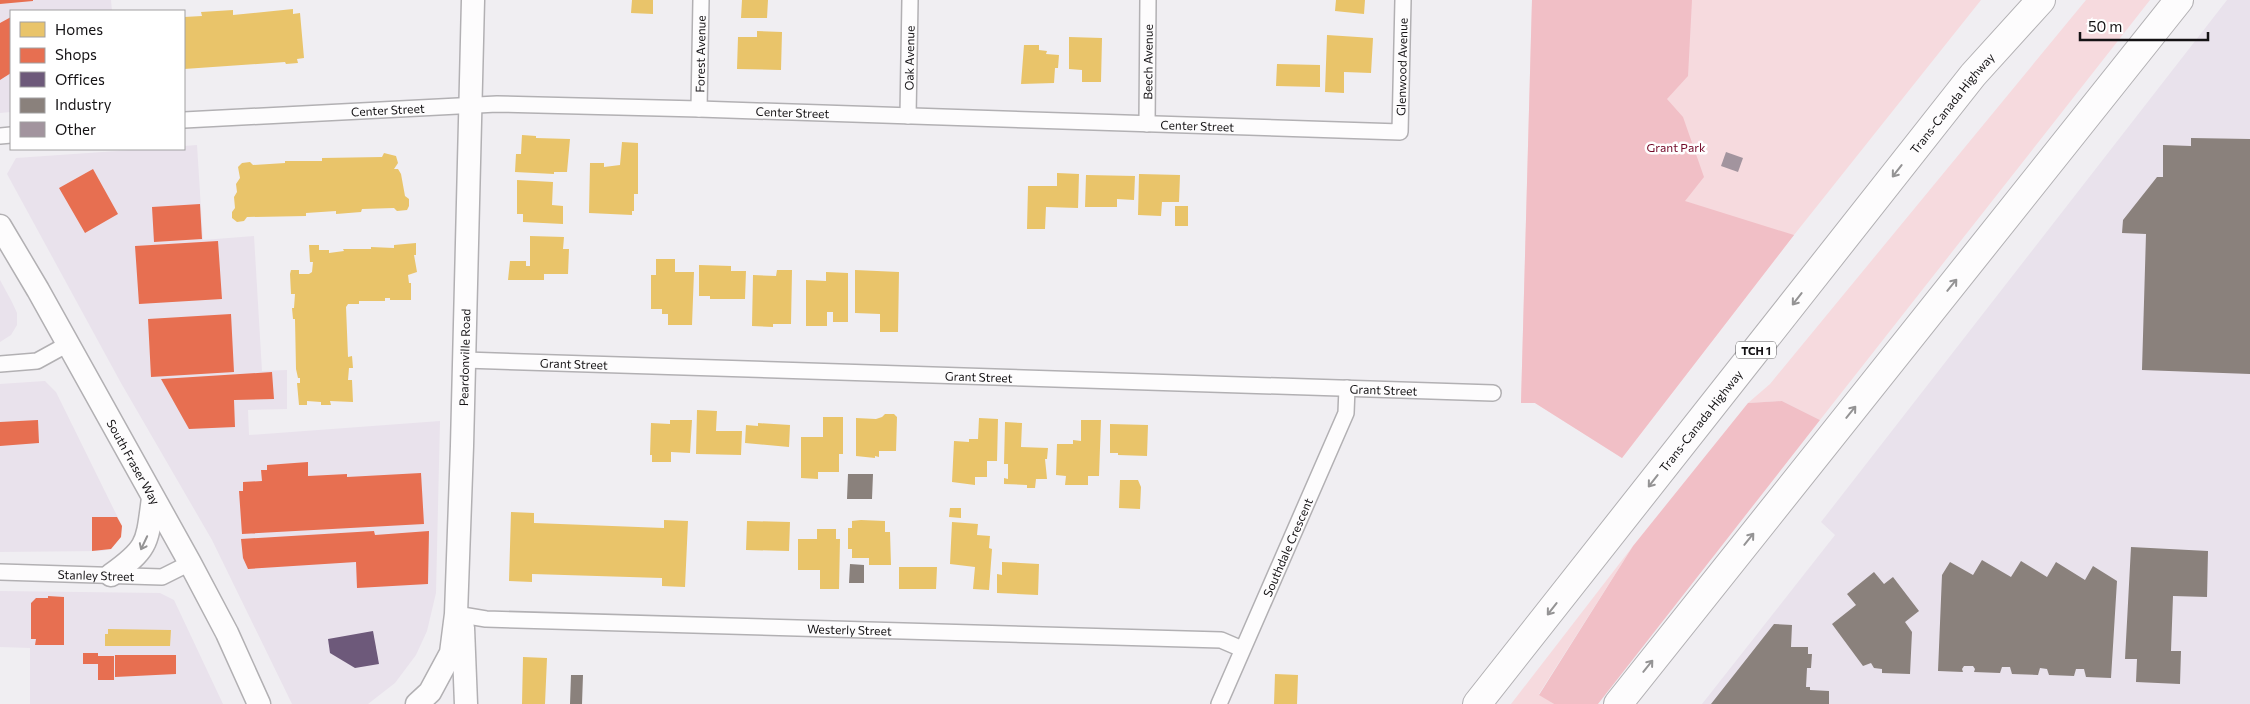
<svg xmlns="http://www.w3.org/2000/svg" width="2250" height="704" font-family="Commissioner,sans-serif">
<style>
.built{fill:#e9e2ec}
.green{fill:#f6dade}
.forest{fill:#f1bfc6}
.homes{fill:#e9c46a}
.shops{fill:#e76f51}
.offices{fill:#6d597a}
.industry{fill:#8a817c}
.building{fill:#a2949e}
.lines{fill:none;stroke-linecap:round;stroke-linejoin:round}
.minor-casing{stroke:#b2b0b3;stroke-width:18}
.secondary-casing{stroke:#b2b0b3;stroke-width:25}
.motorway-casing{stroke:#b2b0b3;stroke-width:30}
.minor{stroke:#fdfcfd;stroke-width:15}
.secondary{stroke:#fdfcfd;stroke-width:22}
.motorway{stroke:#fdfcfd;stroke-width:28}
.oneway{stroke:#949394}
.labels{text-anchor:middle;dominant-baseline:central;stroke-width:5;stroke-linejoin:round;paint-order:stroke}
.shield{fill:#fff;stroke:#5a595a;stroke-width:1}
.shield-label{font-size:11px;font-weight:bold;fill:#141214}
.street-label{font-size:12px;fill:#141214;stroke:#fff}
.park-label{font-size:12px;fill:#720827;stroke:#fff}
</style>
<rect width="100%" height="100%" fill="#f0eef2"/>
<path class="built" d="M0,0H111L112,11H11V112L0,113Z
M2227,0H2250V704H1702L1835,535L1821,522Z
M197,145L203,240L254,236L262,371L287,370V409L248,410L249,435L440,421L436,593L427,631L416,655L395,683L368,704H292L212,540L121,383L7,174L16,158L146,149H184V146Z
M0,280L12,302L17,313V325L11,335L0,342Z
M45,381L56,392L122,526L121,537L111,549L102,551L0,552V384Z
M0,591L160,593L174,600L223,704H30V648L0,647Z"/>
<path class="green" d="M1532,0H1981L1794,235L1622,458L1535,403H1521Z
M2086,0H2150L1820,420L1782,401L1748,403L1770,384Z
M1633,546L1539,694L1554,704H1511Z"/>
<path class="forest" d="M1532,0H1692L1688,76L1667,99L1683,117L1704,177L1685,201L1794,235L1622,458L1535,403H1521Z
M1782,401L1820,420L1598,704H1554L1539,695L1633,546L1748,403Z"/>
<path class="homes" d="M632,0H653V14L631,13Z
M742,0H768L767,18H741Z
M1336,0H1365L1364,14L1335,11Z
M293,9V14L300,13L304,58L297,59L298,63L286,64L285,62L184,69V17L202,16L201,12L233,10V15Z
M757,31L782,32L781,70L737,69L738,37H757Z
M1327,35L1373,38L1371,73L1344,72V93L1325,92Z
M1069,37L1102,38L1101,82H1082V70L1069,69Z
M1024,45H1039V50L1047,51L1046,54L1059,55L1058,68H1055L1054,83L1021,84Z
M1277,64L1320,65V87L1276,86Z
M522,135L536,136V138L570,139L567,172H554V174L515,172L516,154H521Z
M622,142L638,143V194H634V211H632V215L589,213L590,163H604V167L620,165Z
M384,153L396,156L398,163L394,169H398L401,174L405,196L409,199V206L407,210L397,211L394,208L362,209L361,212L336,214V211L306,213V216L247,217L244,221L237,222L232,218V212L235,208L234,197L237,192L236,184L240,178L238,167L242,163L250,162L253,165L285,163V161H322V158L382,157Z
M1057,173L1079,174L1078,208L1046,207L1045,229H1027L1028,186H1057Z
M1139,174L1180,175L1179,202H1162L1161,216L1138,215Z
M1086,175L1135,176L1134,200L1117,199V207H1085Z
M517,180L553,182L552,205L563,206V224L523,222V214H517Z
M1175,206H1188V226H1175Z
M530,236L564,237L563,249H569L568,274H544V280H508L510,261H526V266H530Z
M416,243V255H414L417,272L408,275L409,283H411V300H390V298H385V301H359V304H348L346,307L348,357L352,356L353,368H349L348,380H352L353,402L330,401L331,405H321V402L307,401V405H299L297,383H300V378H298L296,369L295,319H293L292,308H294L295,294H291L290,274L291,270H299V274H309L312,272L313,262H310L309,245H319V250H329V253L344,251L343,249H371V247L394,248V245Z
M656,259H675V272H694L692,325H668V314H662V309H651V275H656Z
M699,265L731,266V271H746L745,299H710V296H699Z
M777,270H792L791,324H773V327L752,326L753,275L776,276Z
M855,270L899,272L898,332H880V314L855,313Z
M826,272L848,273V322H833V312H827V326H806V280L826,281Z
M697,410L717,411L716,431H742L741,455L696,454Z
M885,414H894L897,417L896,451H879V457L875,456V458L856,456V418L876,419L882,417Z
M823,417H843V454H839V472H818V479L801,478V437H823Z
M979,418L998,419L997,461H987V477H975V485L952,482L954,441L969,442V439H978Z
M670,420H692L690,453L671,452V462H652V455H650L651,423L670,424Z
M1081,420H1101L1099,476H1088V485H1065L1066,476L1056,475L1057,444H1073V440L1081,441Z
M1005,422L1022,423L1021,447L1048,448L1047,459H1045L1047,479H1036L1035,488H1027V485L1004,484V478L1008,479V464H1004Z
M758,423L790,425L789,447L745,443L746,425L758,426Z
M1110,424L1148,425L1147,456L1118,455V453H1110Z
M1120,480H1138L1141,487L1140,509L1119,508Z
M950,508H961V518L949,517Z
M511,512L534,513V523L664,528V520L688,521L685,587L662,586V578L532,574V582L509,581Z
M861,520L885,521V532H890L891,565H869V558H852V549H848V528H852V521Z
M747,521L790,522L789,551L746,550Z
M952,522L978,524L977,535L990,536L989,548L992,549L989,590L973,589L975,567L950,564Z
M817,529H836V539H840L839,589H820V570H798V539H817Z
M1002,562L1039,564L1038,595L997,593V574L1002,575Z
M899,567H937L936,589H899Z
M108,629L171,630L170,646H105V634H108Z
M523,657L547,658L545,704H522Z
M1275,674L1298,675L1297,704H1274Z"/>
<path class="shops" d="M0,0H33V1L0,4Z
M11,17V73L0,80V23Z
M93,169L118,214L85,233L59,188Z
M200,204L202,239L154,242L152,207Z
M218,241L222,299L139,304L135,246Z
M231,314L234,372L151,377L148,319Z
M272,372L274,399L234,400L235,427L189,429L161,379Z
M38,420L39,443L0,446V422Z
M308,462V476L347,474V477L421,473L424,524L242,534L239,491H243V482L262,481L261,470H267V465Z
M92,517H117L122,526L121,537L111,549L92,551Z
M374,531L375,535L429,531L428,584L357,588L356,562L248,569L243,558L241,539Z
M48,596L64,597V645H35L36,639H31V603L36,598H48Z
M83,653H98V656H114V680H98V664H83Z
M115,655H176V674L115,677Z"/>
<path class="offices" d="M373,631L379,664L355,668L330,653L328,639Z"/>
<path class="industry" d="M2191,138L2250,139V374L2142,370L2146,234L2122,233L2123,220L2157,177H2163V145L2191,146Z
M848,474H873L872,499H847Z
M2131,547L2208,551L2207,597L2173,596L2171,651H2181L2180,684L2136,682L2137,659H2125Z
M1982,560L2011,577L2021,561L2047,577L2056,562L2085,580L2093,566L2117,581L2111,678L2086,677L2084,669H2076L2074,676L2049,675L2047,669L2040,668L2038,675L2012,674L2010,667H2002L2000,673L1974,672L1975,669L1973,666H1964L1962,669L1963,672L1938,671L1942,575L1950,562L1973,575Z
M850,564L864,565V583H849Z
M1874,572L1884,584L1893,577L1919,611L1905,622L1912,632L1910,674L1882,673V669L1874,668L1871,663L1863,666L1832,624L1856,605L1847,594Z
M1774,624L1792,625L1791,647H1808V654H1812L1811,668H1807L1806,687H1810V690L1829,691V704H1711Z
M571,675H583L582,704H570Z"/>
<path class="building" d="M1726,152L1743,158L1738,172L1721,166Z"/>
<g class="lines">
<g class="minor-casing">
<g id="minor">
<path id="s1" d="M699,109L701,0"/>
<path id="s2" d="M908,116L910,0"/>
<path id="s3" d="M184,120L497,104L699,109L1400,132L1403,0"/>
<path id="s4" d="M1147,124L1148,0"/>
<path d="M0,136L11,135"/>
<path id="s5" d="M465,360L1493,393"/>
<path d="M0,364L37,361L68,344"/>
<path id="s6" d="M0,572L162,577L190,563"/>
<path id="s7" d="M456,614L486,619L1221,640L1242,649"/>
<path id="s8" d="M1219,704L1346,413L1347,388"/>
</g>
</g>
<g class="secondary-casing">
<g id="secondary">
<path id="s9" d="M0,226L38,290L190,563L227,633L259,704"/>
<path d="M111,575C149,548 147,543 153,498"/>
<path d="M463,628L466,704"/>
<path id="s10" d="M417,704L430,692L451,653L456,614L462,446L473,0"/>
</g>
</g>
<g class="motorway-casing">
<g id="motorway">
<path id="s11" d="M1477,704L1973,75L2041,0"/>
<path d="M1618,704L2179,0"/>
</g>
</g>
<use href="#minor" class="minor"/>
<use href="#secondary" class="secondary"/>
<use href="#motorway" class="motorway"/>
</g>
<defs><path id="oneway-shaft" d="M-6 0H5M1.5-3L5.5 0L1.5 3" fill="none" stroke-width="1.6" stroke-linecap="round" stroke-linejoin="round" transform="scale(1.25)"/></defs>
<g class="oneway">
<use href="#oneway-shaft" transform="translate(1897 171) rotate(128)"/>
<use href="#oneway-shaft" transform="translate(1952 285) rotate(-51)"/>
<use href="#oneway-shaft" transform="translate(1797 299) rotate(128)"/>
<use href="#oneway-shaft" transform="translate(1851 412) rotate(-51)"/>
<use href="#oneway-shaft" transform="translate(1653 481) rotate(128)"/>
<use href="#oneway-shaft" transform="translate(1749 539) rotate(-51)"/>
<use href="#oneway-shaft" transform="translate(144 543) rotate(115)"/>
<use href="#oneway-shaft" transform="translate(1552 609) rotate(128)"/>
<use href="#oneway-shaft" transform="translate(1648 666) rotate(-51)"/>
</g>
<g class="labels">
<rect class="shield" x="1736" y="341.5" width="40" height="17" rx="4"/>
<g class="shield-label">
<text x="1756" y="350">TCH 1</text>
</g>
<g class="street-label">
<text stroke="none"><textPath href="#s1" startOffset="55">Forest Avenue</textPath></text>
<text stroke="none"><textPath href="#s2" startOffset="58">Oak Avenue</textPath></text>
<text stroke="none"><textPath href="#s4" startOffset="62">Beech Avenue</textPath></text>
<text stroke="none"><textPath href="#s3" startOffset="1282">Glenwood Avenue</textPath></text>
<text stroke="none"><textPath href="#s11" startOffset="766">Trans-Canada Highway</textPath></text>
<text stroke="none"><textPath href="#s3" startOffset="204">Center Street</textPath></text>
<text stroke="none"><textPath href="#s3" startOffset="609">Center Street</textPath></text>
<text stroke="none"><textPath href="#s3" startOffset="1014">Center Street</textPath></text>
<text stroke="none"><textPath href="#s10" startOffset="358">Peardonville Road</textPath></text>
<text stroke="none"><textPath href="#s5" startOffset="109">Grant Street</textPath></text>
<text stroke="none"><textPath href="#s5" startOffset="514">Grant Street</textPath></text>
<text stroke="none"><textPath href="#s5" startOffset="919">Grant Street</textPath></text>
<text stroke="none"><textPath href="#s11" startOffset="361">Trans-Canada Highway</textPath></text>
<text stroke="none"><textPath href="#s9" startOffset="271">South Fraser Way</textPath></text>
<text stroke="none"><textPath href="#s8" startOffset="171">Southdale Crescent</textPath></text>
<text stroke="none"><textPath href="#s6" startOffset="96">Stanley Street</textPath></text>
<text stroke="none"><textPath href="#s7" startOffset="394">Westerly Street</textPath></text>
</g>
<g class="park-label">
<text x="1676" y="147">Grant Park</text>
</g>
</g>
<rect x="10" y="10" width="175" height="140" fill="#ffffff" stroke="#a1a0a1"/>
<rect x="20" y="22" width="25" height="15" fill="#e9c46a" stroke="#a1a0a1"/>
<text x="55" y="35" font-size="15" fill="#141214">Homes</text>
<rect x="20" y="48" width="25" height="15" fill="#e76f51" stroke="#a1a0a1"/>
<text x="55" y="60" font-size="15" fill="#141214">Shops</text>
<rect x="20" y="72" width="25" height="15" fill="#6d597a" stroke="#a1a0a1"/>
<text x="55" y="85" font-size="15" fill="#141214">Offices</text>
<rect x="20" y="98" width="25" height="15" fill="#8a817c" stroke="#a1a0a1"/>
<text x="55" y="110" font-size="15" fill="#141214">Industry</text>
<rect x="20" y="122" width="25" height="15" fill="#a2949e" stroke="#a1a0a1"/>
<text x="55" y="135" font-size="15" fill="#141214">Other</text>
<path d="M2080 32v8h128v-8" fill="none" stroke="#141214" stroke-width="2.5"/>
<text x="2088" y="32" font-size="15" fill="#141214" stroke="#ffffff" stroke-width="4" paint-order="stroke">50 m</text>
</svg>
